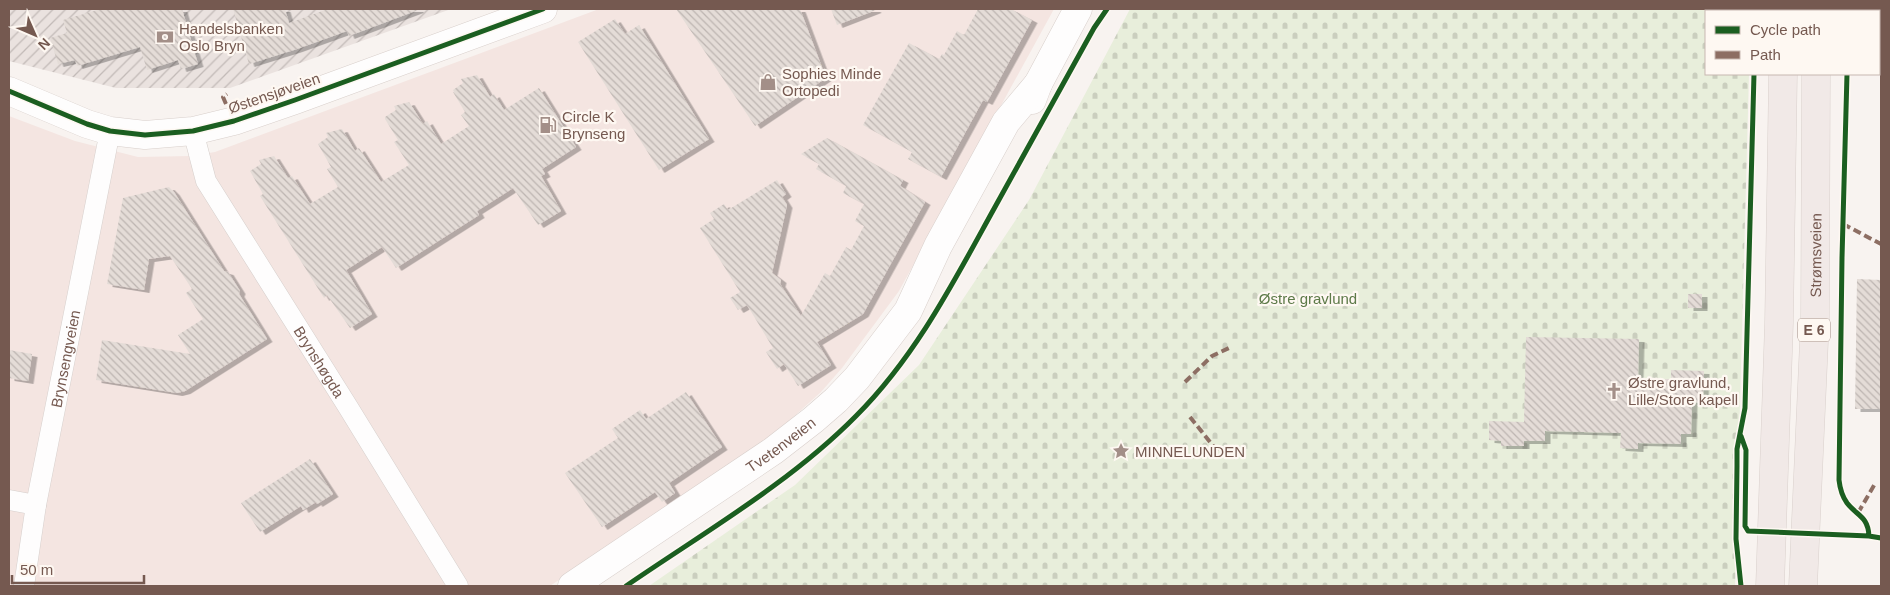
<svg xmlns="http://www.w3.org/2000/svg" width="1890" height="595" font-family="Helvetica,sans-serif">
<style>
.commercial{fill:#f4e5e1}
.industrial{fill:url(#industrial-furrows)}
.cemetery{fill:url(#cemetery-stones)}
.building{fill:url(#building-back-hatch);filter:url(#shadow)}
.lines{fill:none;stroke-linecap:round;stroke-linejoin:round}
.street-casing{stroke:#d6cfcc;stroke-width:21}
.secondary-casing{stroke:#d8cfcb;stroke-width:29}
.highway-casing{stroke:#d9d0cc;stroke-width:29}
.street{stroke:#fefdfd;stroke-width:20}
.secondary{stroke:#fefdfd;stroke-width:28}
.highway{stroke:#f1e9e7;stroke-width:28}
.quiet{stroke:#8d6e63;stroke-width:4;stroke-dasharray:8 4;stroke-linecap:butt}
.cycleway-casing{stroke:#fef8f2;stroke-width:8}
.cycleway{stroke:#1b5e20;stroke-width:5}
.labels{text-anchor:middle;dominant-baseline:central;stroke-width:4.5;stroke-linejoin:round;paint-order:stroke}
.shield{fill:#fef8f2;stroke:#9e8981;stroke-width:1}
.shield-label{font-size:14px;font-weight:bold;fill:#755950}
.poi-label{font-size:15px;fill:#755950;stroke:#fef8f2;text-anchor:start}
.street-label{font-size:15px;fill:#755950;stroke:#fef8f2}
.park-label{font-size:15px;fill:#5d7a48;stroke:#fef8f2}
</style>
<defs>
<pattern id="industrial-furrows" width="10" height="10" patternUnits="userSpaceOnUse" patternTransform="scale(1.25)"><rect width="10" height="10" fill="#eae2df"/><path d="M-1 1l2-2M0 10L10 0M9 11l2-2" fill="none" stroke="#c2bab7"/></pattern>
<pattern id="cemetery-stones" width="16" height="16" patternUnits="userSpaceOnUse" patternTransform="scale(1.25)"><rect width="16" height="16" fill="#e8eedb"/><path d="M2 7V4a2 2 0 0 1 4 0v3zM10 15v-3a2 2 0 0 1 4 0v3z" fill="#cacebe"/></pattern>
<pattern id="building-back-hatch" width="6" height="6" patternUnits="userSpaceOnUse" patternTransform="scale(1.25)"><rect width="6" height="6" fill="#e4dcd7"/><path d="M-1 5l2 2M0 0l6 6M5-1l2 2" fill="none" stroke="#bdb5b1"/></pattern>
<filter id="shadow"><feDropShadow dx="5.5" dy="3" stdDeviation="0" flood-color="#0004"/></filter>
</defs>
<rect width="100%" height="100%" fill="#f8f3f0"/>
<path class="commercial" d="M599,9H1054L899,291L842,368L821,392L778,431L550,586H9V116L75,141L138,157L190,156L215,152Z"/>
<path class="industrial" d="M9,9H451L230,88H116L9,61Z"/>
<path class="cemetery" d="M1130,9H1751V11H1706V74H1749L1735,586H649L795,485L919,365L1029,200Z"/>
<path class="building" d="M101,9H182L198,64L181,69L178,60L147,70L140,47L77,66L75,60L58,64L50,38L67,33L63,20Z
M233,9H285L289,23L328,9H418V10L349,36L347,31L297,49L249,64Z
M676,9H800L826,78L755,126Z
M831,9H875L876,10L837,25Z
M978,9H1011L1032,20L987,102L983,100L941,177L908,159L912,152L863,125L909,43L939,59L942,54L944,55L957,31L964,35Z
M615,19L625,34L639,25L709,139L659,170L578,42Z
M477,75L490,97L494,94L504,110L539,88L576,147L542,169L545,174L541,176L561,211L538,225L513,188L477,211L479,215L396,268L382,247L346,270L372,314L350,328L327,295L324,298L260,196L263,194L250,171L261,164L259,160L274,156L288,178L292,176L310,204L338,187L327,169L331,167L318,144L328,137L326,133L342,129L355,151L359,148L381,182L409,165L394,142L398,140L385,119V117L396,110L394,106L409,102L423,124L427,121L441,144L469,126L461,115L465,112L453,92H454L453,90L463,83L461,79Z
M827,138L903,180L900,186L925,202L863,314L817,342L831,365L798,386L784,364L777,369L766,352L773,348L747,305L738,310L730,298L740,292L700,228L714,219L710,213L724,204L728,210L777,180L786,194L782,197L787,205L772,273L781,280L780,284L801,316L825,273L830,276L846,247L851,250L864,226L855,221L864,204L843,193L846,186L816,169L819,164L801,154Z
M169,187L174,192L224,271L228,272L240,291L239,294L267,339L185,391L177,393L96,380L102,340L190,354L178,335L203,319L186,293L192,289L170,256L149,259L144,290L107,284L123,198Z
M1857,279L1881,280V409H1855Z
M1688,294H1702V308H1688Z
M1526,337L1639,339L1638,379H1671V370L1704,371L1703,403L1692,402L1691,434H1681V444L1638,443V449L1620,448L1621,433L1545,431V441H1524V446H1501V441L1489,440V421L1524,422Z
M9,350L32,354L28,381L9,378Z
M686,392L722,447L669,483L675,493L662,502L655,492L602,527L565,473L618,438L612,429L640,410L646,419Z
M310,459L333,494L317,504L316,502L303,510L301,506L260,532L241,503Z"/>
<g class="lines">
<g class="street-casing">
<g id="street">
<path id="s1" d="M193,131L206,181L348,407L458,586"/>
<path d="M9,500L36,505"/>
<path id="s2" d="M24,586L36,505L110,131"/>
</g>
</g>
<g class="secondary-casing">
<g id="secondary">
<path d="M9,91L87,124L110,131L145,135L193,131L234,121L295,100L543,9"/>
<path d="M1032,100L1038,84L1078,9"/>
<path id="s3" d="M572,586L773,451L813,420L836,400L857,378L908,311L938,246L1006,122L1038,84"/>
</g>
</g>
<g class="highway-casing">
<g id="highway">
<path d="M1784,11V9"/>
<path d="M1817,11V9"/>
<path d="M1770,586L1779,323L1783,74"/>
<path id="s4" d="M1803,586L1815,319L1816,74"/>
</g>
</g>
<use href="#street" class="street"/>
<use href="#secondary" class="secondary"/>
<use href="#highway" class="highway"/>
<path class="quiet" d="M226,104L223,97L227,94
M1843,224L1881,244
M1185,382L1212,356L1231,347
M1190,417L1222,457
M1858,513L1876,482"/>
<g class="cycleway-casing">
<path id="cycleway" d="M1847,74L1842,258L1839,480C1840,489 1842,496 1847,503C1857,516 1868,516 1869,536
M9,91L87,124L110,131L145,135L193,131L234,121L295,100L543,9
M1741,436L1746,450L1745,526L1748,531L1869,536L1881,538
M626,586C703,533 790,483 856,416C914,358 951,287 990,216C1025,153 1059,91 1094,28L1107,9
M1741,586L1736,539L1737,466V449L1745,408L1754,74"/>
</g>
<use href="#cycleway" class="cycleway"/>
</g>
<defs>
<g id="bank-bare" transform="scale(1.35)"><path d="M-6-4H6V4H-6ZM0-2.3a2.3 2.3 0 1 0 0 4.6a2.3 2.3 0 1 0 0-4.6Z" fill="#a38f88" stroke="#fef8f2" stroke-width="2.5" paint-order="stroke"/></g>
<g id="shop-bare" transform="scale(1.35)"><path d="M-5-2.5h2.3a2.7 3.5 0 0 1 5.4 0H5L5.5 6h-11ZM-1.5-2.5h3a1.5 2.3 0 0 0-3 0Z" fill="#a38f88" stroke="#fef8f2" stroke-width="2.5" paint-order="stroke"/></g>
<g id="fuel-bare" transform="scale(1.35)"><path d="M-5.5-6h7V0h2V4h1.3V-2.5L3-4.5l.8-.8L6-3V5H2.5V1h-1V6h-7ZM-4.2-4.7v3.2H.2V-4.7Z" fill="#a38f88" stroke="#fef8f2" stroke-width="2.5" paint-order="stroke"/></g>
<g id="church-bare" transform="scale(1.35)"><path d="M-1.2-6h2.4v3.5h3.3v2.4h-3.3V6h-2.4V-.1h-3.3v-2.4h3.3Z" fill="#a38f88" stroke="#fef8f2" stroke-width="2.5" paint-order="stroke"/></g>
<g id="sight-bare" transform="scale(1.35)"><path d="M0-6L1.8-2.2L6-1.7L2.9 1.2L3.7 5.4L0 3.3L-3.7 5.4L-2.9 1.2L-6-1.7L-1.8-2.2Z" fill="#a38f88" stroke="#fef8f2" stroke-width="2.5" paint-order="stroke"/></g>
</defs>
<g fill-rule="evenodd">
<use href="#bank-bare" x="165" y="37"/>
<use href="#shop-bare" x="768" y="82"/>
<use href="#fuel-bare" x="548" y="125"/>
<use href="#church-bare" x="1614" y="391"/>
<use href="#sight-bare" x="1121" y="451"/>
</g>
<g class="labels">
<rect class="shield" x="1798" y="318.5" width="32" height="23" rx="4"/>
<g class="shield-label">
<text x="1814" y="330">E 6</text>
</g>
<g class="poi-label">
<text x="179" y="28">Handelsbanken<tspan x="179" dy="17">Oslo Bryn</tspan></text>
<text x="782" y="73">Sophies Minde<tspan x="782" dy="17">Ortopedi</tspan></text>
<text x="562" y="116">Circle K<tspan x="562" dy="17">Brynseng</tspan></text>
<text x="1628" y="382">Østre gravlund,<tspan x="1628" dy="17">Lille/Store kapell</tspan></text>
<text x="1135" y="451">MINNELUNDEN</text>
</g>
<g class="street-label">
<text transform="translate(274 93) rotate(-19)">Østensjøveien</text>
<text stroke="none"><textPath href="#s4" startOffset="331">Strømsveien</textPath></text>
<text stroke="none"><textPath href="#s2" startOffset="231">Brynsengveien</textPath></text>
<text stroke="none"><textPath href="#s1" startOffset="265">Brynshøgda</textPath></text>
<text stroke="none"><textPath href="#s3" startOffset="252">Tvetenveien</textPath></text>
</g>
<g class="park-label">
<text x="1308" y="298">Østre gravlund</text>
</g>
</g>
<rect width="1890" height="595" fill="none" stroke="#755950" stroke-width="20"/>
<rect x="1705" y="10" width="175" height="65" fill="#fef8f2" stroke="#c7b8b1"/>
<rect x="1715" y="26" width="25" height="8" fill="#1b5e20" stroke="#c7b8b1"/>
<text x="1750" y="35" font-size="15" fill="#755950">Cycle path</text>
<rect x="1715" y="51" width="25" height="8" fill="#8d6e63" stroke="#c7b8b1"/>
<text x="1750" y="60" font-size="15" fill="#755950">Path</text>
<g transform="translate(35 35) rotate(135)" stroke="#fef8f2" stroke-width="4" paint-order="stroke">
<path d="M0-4L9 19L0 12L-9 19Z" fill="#755950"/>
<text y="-8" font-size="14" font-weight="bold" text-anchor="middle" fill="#755950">N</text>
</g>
<path d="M12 575v8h132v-8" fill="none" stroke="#755950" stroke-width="2.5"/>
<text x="20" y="575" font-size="15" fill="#755950" stroke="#fef8f2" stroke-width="4" paint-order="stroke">50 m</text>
</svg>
